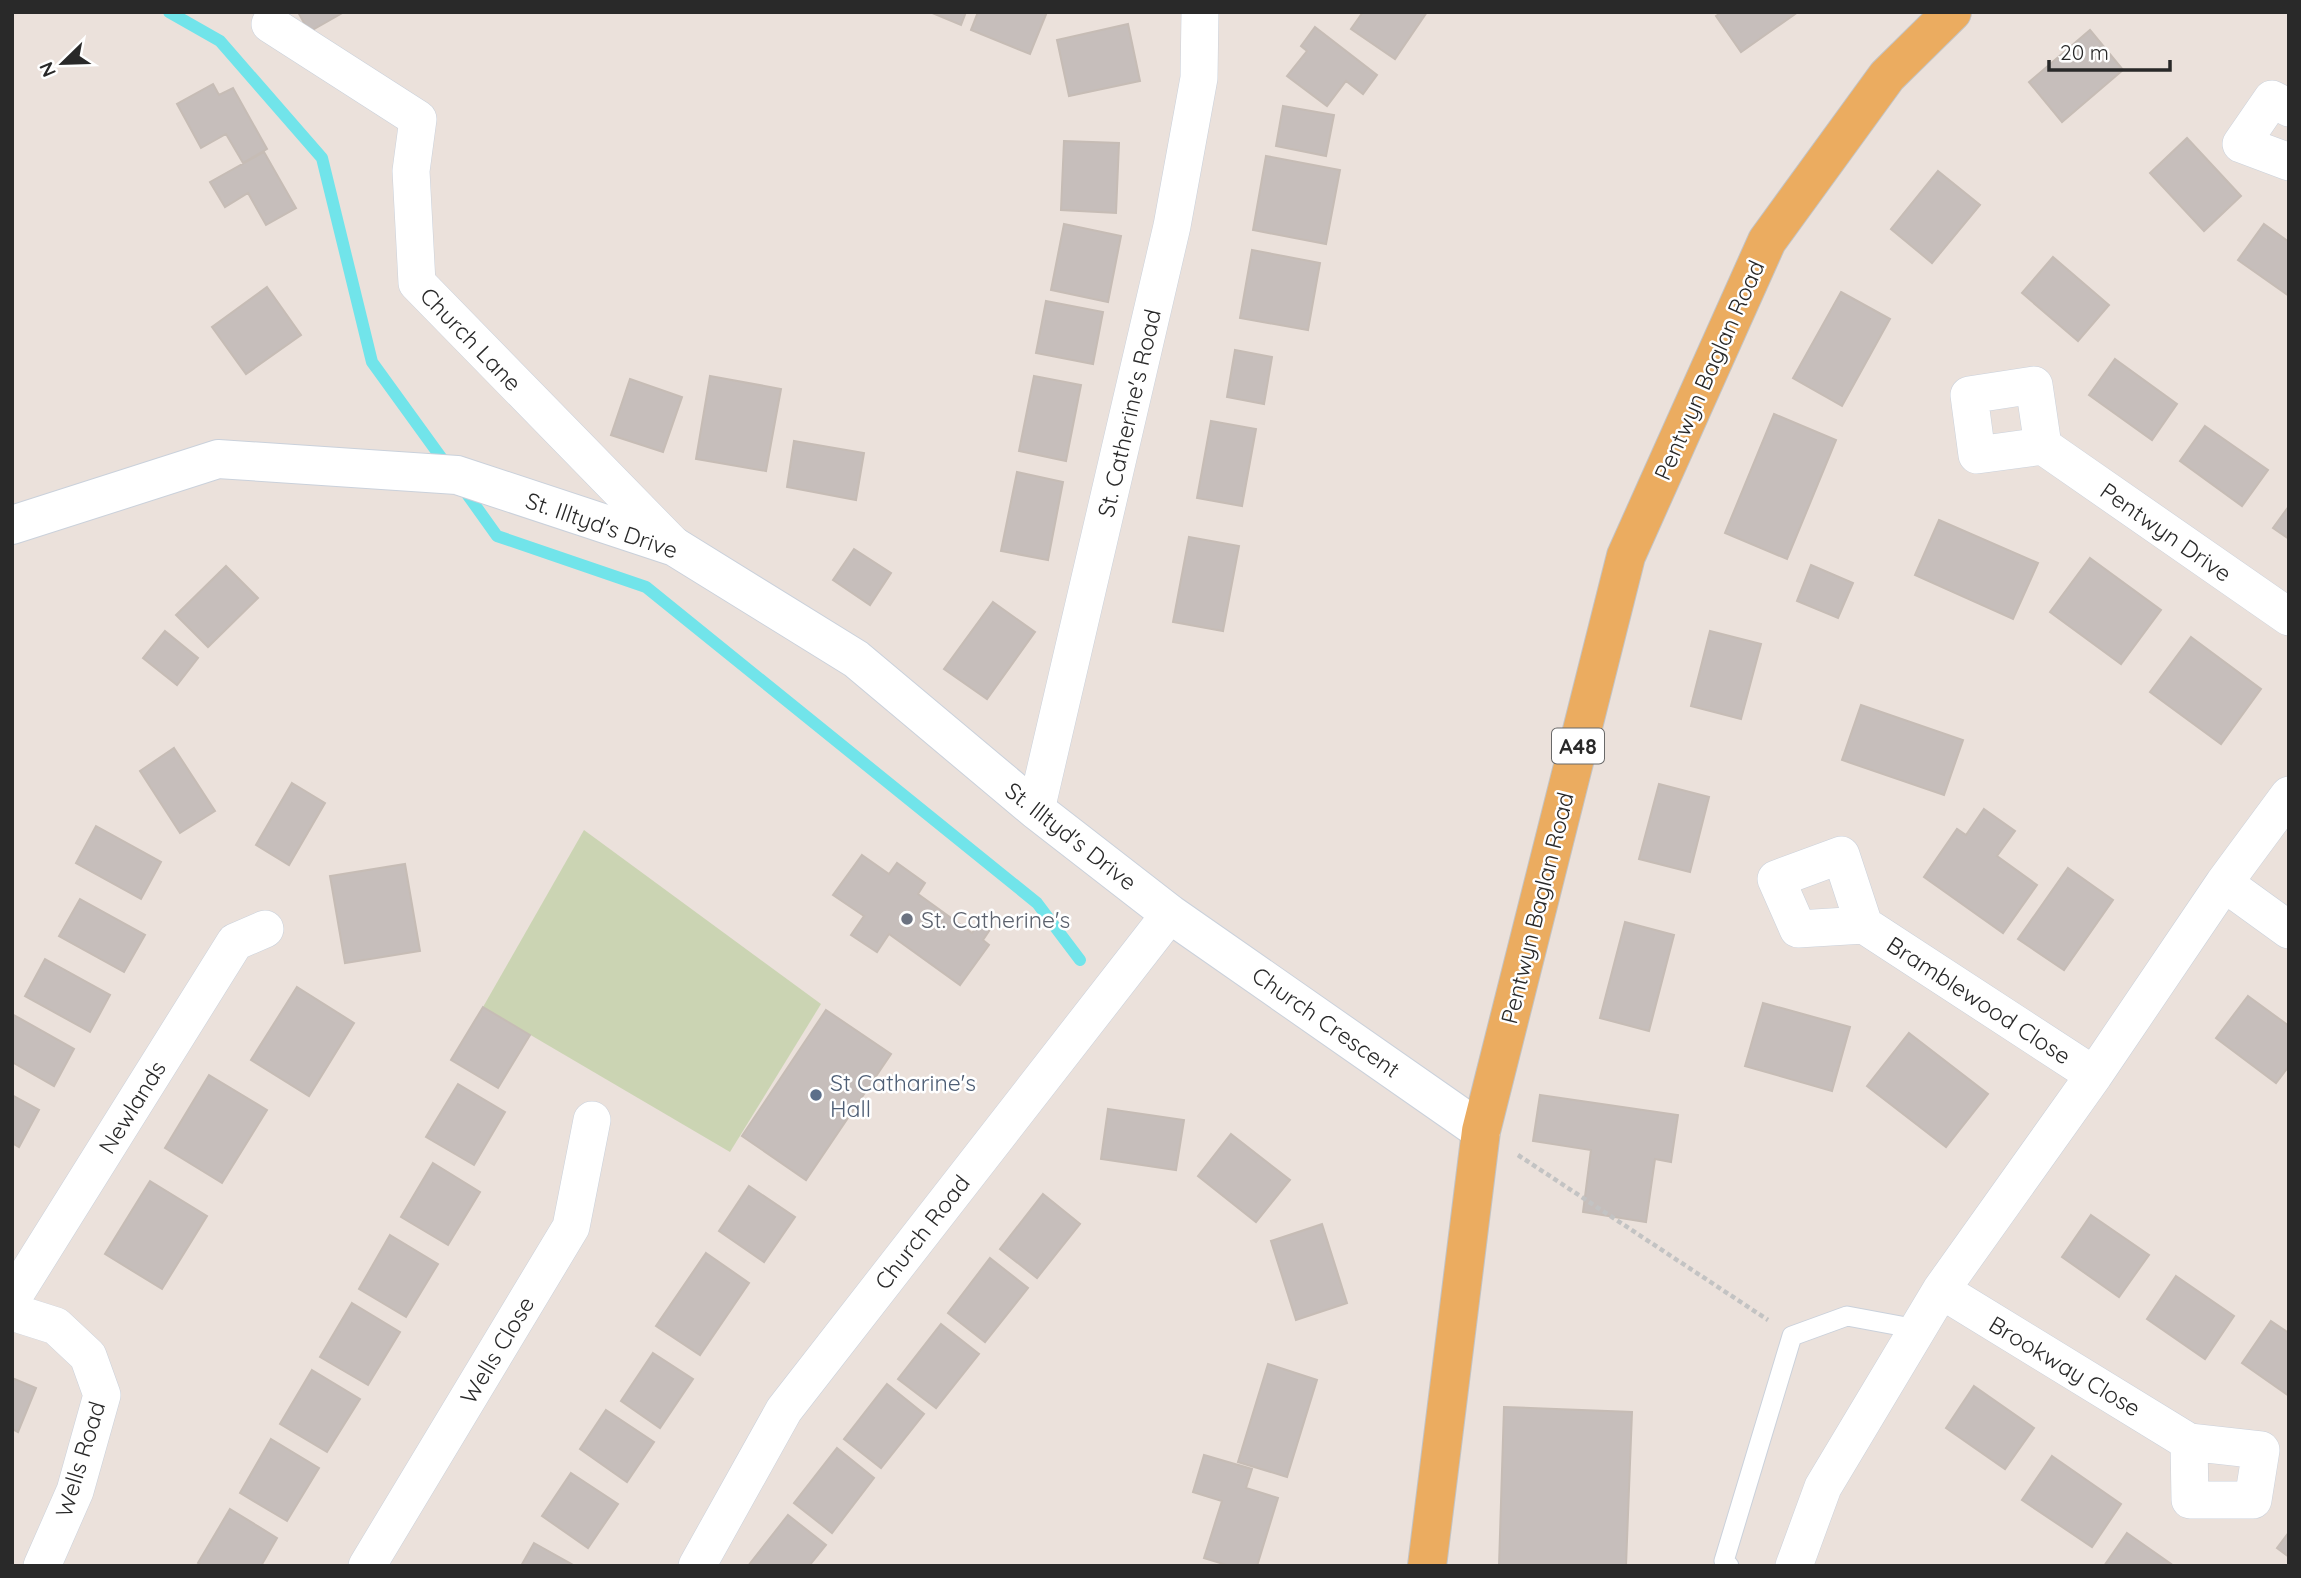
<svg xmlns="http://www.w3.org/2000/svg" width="2301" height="1578" font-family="Quicksand,sans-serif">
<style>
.cemetery{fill:#cbd4b3}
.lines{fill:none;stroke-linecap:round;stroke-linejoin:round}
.stream{stroke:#71e4ea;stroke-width:12}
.building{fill:#c6bebb;stroke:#c6bcb5;stroke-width:2}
.lane-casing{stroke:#cad1db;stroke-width:21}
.street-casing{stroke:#cad1db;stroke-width:38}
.secondary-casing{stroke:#cad1db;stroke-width:40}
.primary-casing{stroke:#c3c3c3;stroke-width:40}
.path{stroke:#c3c3c3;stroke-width:4.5;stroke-dasharray:5 3.5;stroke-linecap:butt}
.lane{stroke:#fff;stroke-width:19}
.street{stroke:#fff;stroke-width:37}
.secondary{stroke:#fff;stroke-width:38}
.primary{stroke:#ebac60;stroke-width:38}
.worship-dot{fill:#6b7280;stroke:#fff;stroke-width:2.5}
.service-dot{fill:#5c6f8a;stroke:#fff;stroke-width:2.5}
.labels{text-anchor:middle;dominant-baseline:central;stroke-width:5;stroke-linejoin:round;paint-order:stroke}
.shield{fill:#fff;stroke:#696969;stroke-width:2}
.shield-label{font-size:21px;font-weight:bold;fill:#292929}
.street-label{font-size:23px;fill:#292929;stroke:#fff}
.worship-label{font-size:23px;fill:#5b616d;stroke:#fff;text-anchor:start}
.service-label{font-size:23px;fill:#4e5e75;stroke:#fff;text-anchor:start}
</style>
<rect width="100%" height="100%" fill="#ebe1db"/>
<path class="cemetery" d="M584,830L821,1004L730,1152L483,1007Z"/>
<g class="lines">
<path class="stream" d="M169,12L220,41L322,158L372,362L448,467
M462,487L497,536L646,587L1037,903L1080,960"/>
</g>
<path class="building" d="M298,12H344L309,32Z
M930,12H966L961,25Z
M978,12H1047L1030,54L971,30Z
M1363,12H1427L1395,59L1351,29Z
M1722,12H1798L1741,52L1716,16Z
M1128,24L1140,81L1069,96L1057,40Z
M1315,27L1377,75L1363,94L1346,81L1327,106L1287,76L1307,51L1301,46Z
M2090,30L2123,70L2062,122L2029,82Z
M213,84L219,95L233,88L267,149L243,163L226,134L201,148L177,104Z
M1283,106L1334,115L1326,156L1276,146Z
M2187,138L2241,196L2204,231L2150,173Z
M1064,141L1119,143L1116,213L1061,210Z
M264,152L296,208L266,225L248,193L225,207L210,182Z
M1266,156L1340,170L1326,244L1253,230Z
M1938,171L1980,205L1932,263L1891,229Z
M1064,224L1121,236L1108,302L1051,290Z
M2264,224L2289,242V296L2238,260Z
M1252,250L1320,263L1308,330L1240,318Z
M2053,257L2109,305L2078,341L2022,293Z
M267,287L301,335L246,374L212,327Z
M1841,292L1890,319L1842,406L1793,378Z
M1046,301L1103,312L1093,364L1036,353Z
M1235,350L1272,357L1264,404L1227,397Z
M2115,359L2177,404L2152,440L2089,395Z
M710,376L781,389L766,471L696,459Z
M1034,376L1081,385L1066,461L1019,451Z
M630,379L682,397L663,452L611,435Z
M1774,414L1836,440L1787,559L1725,533Z
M1211,421L1256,429L1242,506L1197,498Z
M2205,426L2268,470L2242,506L2180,461Z
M794,441L864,453L856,500L787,487Z
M1017,472L1063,482L1048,560L1001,551Z
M2289,506V539L2273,528Z
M1939,520L2038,563L2013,619L1915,575Z
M1189,537L1239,546L1223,631L1173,622Z
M854,549L891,573L870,605L833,580Z
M2090,558L2161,610L2121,664L2050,612Z
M1811,565L1853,583L1838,618L1797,601Z
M226,566L258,598L208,647L176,615Z
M993,602L1035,632L987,699L944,669Z
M165,631L198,658L177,685L143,658Z
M1710,631L1761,644L1741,719L1691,706Z
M2191,637L2261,689L2221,744L2150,692Z
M1861,705L1963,740L1944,795L1842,760Z
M174,748L215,811L180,833L140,771Z
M292,783L325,803L289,865L256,845Z
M1659,784L1709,797L1690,872L1639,859Z
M1984,809L2015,831L1997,856L2037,885L2003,933L1924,877L1957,829L1966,835Z
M96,826L161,862L141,899L76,863Z
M862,855L889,874L897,863L925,883L918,894L972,933L981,921L991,928L983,940L989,945L960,985L889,934L877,952L851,935L864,916L833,895Z
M405,864L420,951L345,963L330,876Z
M2068,868L2113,900L2064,970L2018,939Z
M80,899L145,935L124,972L59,936Z
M1625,922L1674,935L1649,1031L1600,1018Z
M45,959L110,995L90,1032L25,996Z
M297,987L354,1023L309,1096L251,1060Z
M2248,996L2289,1026V1066L2276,1083L2216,1038Z
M1763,1003L1850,1027L1832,1091L1745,1066Z
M483,1007L530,1035L498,1088L451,1060Z
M826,1010L891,1054L806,1180L742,1136Z
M12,1014L74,1049L54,1086L12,1062Z
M1909,1033L1988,1094L1946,1147L1867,1086Z
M209,1075L267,1110L222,1183L165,1148Z
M458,1084L505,1112L474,1165L426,1137Z
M12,1095L39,1110L19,1147L12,1143Z
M1540,1095L1678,1115L1671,1162L1655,1159L1646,1222L1583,1212L1591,1150L1533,1141Z
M1108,1109L1184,1120L1176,1170L1101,1159Z
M1231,1134L1290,1180L1256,1222L1198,1176Z
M433,1163L480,1192L448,1245L401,1217Z
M150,1181L207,1216L162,1289L105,1254Z
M749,1186L795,1217L764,1262L719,1231Z
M1043,1194L1080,1224L1037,1278L1000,1249Z
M2091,1215L2149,1255L2119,1297L2062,1257Z
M1322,1224L1347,1303L1296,1320L1271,1241Z
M390,1235L438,1264L406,1317L359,1289Z
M706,1253L749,1283L700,1355L656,1326Z
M990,1258L1028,1288L985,1342L948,1313Z
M2176,1276L2234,1316L2205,1359L2147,1319Z
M352,1303L400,1332L368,1385L320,1357Z
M2271,1321L2289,1333V1396L2242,1363Z
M941,1324L979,1354L936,1408L898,1379Z
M653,1353L693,1379L660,1428L621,1401Z
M1268,1364L1317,1380L1287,1477L1238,1462Z
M312,1370L360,1399L327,1452L280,1424Z
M12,1378L36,1388L18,1432L12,1429Z
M887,1384L924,1414L881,1468L844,1439Z
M1974,1386L2034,1428L2005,1469L1946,1428Z
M1504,1407L1632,1412L1626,1566H1499Z
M606,1410L654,1442L627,1482L580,1449Z
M271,1439L319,1468L287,1521L240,1493Z
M837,1448L874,1478L832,1533L794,1503Z
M1204,1455L1252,1469L1246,1488L1278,1498L1257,1566H1230L1204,1558L1222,1501L1193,1492Z
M2052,1456L2121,1504L2092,1547L2022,1500Z
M571,1473L618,1504L588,1548L542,1516Z
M230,1509L277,1538L261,1566H203L198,1563Z
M788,1515L826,1545L809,1566H748Z
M2289,1532V1557L2277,1548Z
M2127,1533L2174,1566H2104Z
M534,1543L575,1566H521Z"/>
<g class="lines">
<g class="lane-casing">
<path id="lane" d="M1729,1566L1724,1561L1792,1336L1847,1316L1917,1329"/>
</g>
<g class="street-casing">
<path id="street" d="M270,24L418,119L411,171L417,283L675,547
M2289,108L2272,99L2241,144L2289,162
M2043,446L2034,385L1969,395L1977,455L2043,446L2289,617
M1036,810L1172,226L1199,78L1200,12
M2224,883L2289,930
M1864,925L1841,855L1776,879L1798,929L1864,925L2094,1075
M1941,1290L2189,1442L2261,1450L2253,1500H2190L2189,1442
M12,1299L235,942L265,929
M12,1312L56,1326L88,1356L102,1395L75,1491L42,1566
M367,1566L571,1227L592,1120
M697,1566L784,1410L1170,914
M1794,1566L1823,1487L1941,1290L2094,1075L2224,883L2289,795"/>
</g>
<g class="secondary-casing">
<path id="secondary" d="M12,525L218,459L457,475L675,547L856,659L1036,810L1170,914L1481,1131"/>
</g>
<g class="primary-casing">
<path id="primary" d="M1427,1566L1481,1131L1626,556L1767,241L1887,76L1952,12"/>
</g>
<path class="path" d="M1518,1155L1768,1320"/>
<use href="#lane" class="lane"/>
<use href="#street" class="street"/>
<use href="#secondary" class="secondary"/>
<use href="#primary" class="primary"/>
</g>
<circle class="worship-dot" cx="907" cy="919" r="7"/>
<circle class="service-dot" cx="816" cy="1095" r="7"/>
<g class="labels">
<rect class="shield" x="1552" y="728.5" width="52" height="35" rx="5"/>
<g class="shield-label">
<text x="1578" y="746">A48</text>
</g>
<g class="street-label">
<text transform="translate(471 339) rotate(46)">Church Lane</text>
<text transform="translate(1709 370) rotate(-66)">Pentwyn Baglan Road</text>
<text transform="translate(1129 413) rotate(-77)">St. Catherine's Road</text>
<text transform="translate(602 525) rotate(19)">St. Illtyd's Drive</text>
<text transform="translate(2166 532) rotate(35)">Pentwyn Drive</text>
<text transform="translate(1071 836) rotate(38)">St. Illtyd's Drive</text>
<text transform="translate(1537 908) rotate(-76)">Pentwyn Baglan Road</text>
<text transform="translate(1979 1000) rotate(33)">Bramblewood Close</text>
<text transform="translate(1326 1022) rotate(35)">Church Crescent</text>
<text transform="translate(132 1107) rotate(-58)">Newlands</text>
<text transform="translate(922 1232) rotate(-52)">Church Road</text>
<text transform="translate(497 1350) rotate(-59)">Wells Close</text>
<text transform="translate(2065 1366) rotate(31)">Brookway Close</text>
<text transform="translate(80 1459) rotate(-73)">Wells Road</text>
</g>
<g class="worship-label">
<text x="921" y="919">St. Catherine's</text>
</g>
<g class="service-label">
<text x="830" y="1082">St Catharine's<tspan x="830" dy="26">Hall</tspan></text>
</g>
</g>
<rect width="2301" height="1578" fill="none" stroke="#292929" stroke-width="28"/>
<g transform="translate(63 63) rotate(247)" stroke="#ffffff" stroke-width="5" paint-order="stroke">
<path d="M0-5L12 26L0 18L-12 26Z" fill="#292929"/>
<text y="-10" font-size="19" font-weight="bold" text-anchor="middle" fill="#292929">N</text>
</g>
<path d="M2049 60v10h121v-10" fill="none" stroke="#292929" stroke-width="3.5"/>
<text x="2060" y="60" font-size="21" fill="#292929" stroke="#ffffff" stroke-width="5" paint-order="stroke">20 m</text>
</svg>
